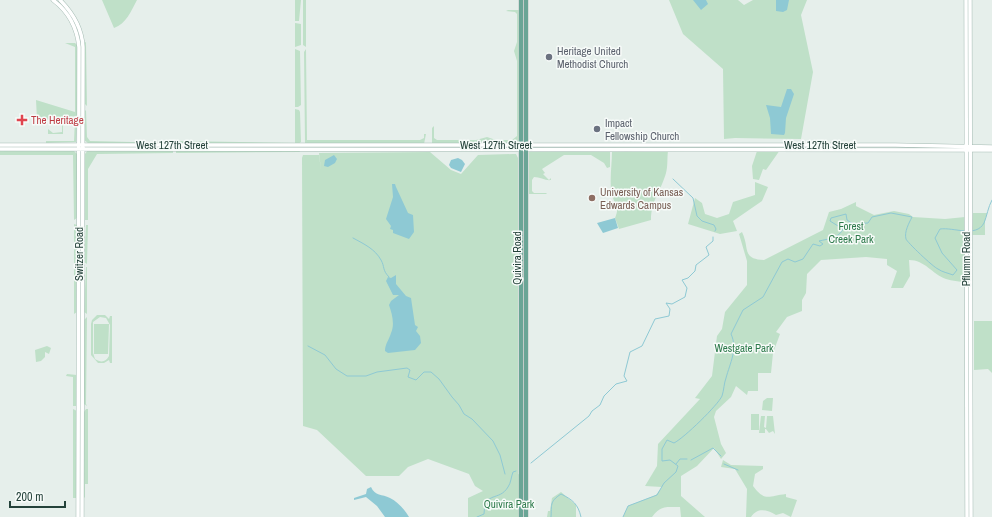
<svg xmlns="http://www.w3.org/2000/svg" width="992" height="517" font-family="'Archivo Narrow',sans-serif">
<style>
.green{fill:#bfe0c8;fill-rule:evenodd}
.water{fill:#8ec9d4}
.lines{fill:none;stroke-linecap:round;stroke-linejoin:round}
.stream{stroke:#8ec9d4;stroke-width:1}
.secondary-casing{stroke:#a4bbb3;stroke-width:4.5}
.primary-casing{stroke:#c2cac8;stroke-width:5}
.secondary{stroke:#fff;stroke-width:3.5}
.primary{stroke:#6aa596;stroke-width:4}
.worship-dot{fill:#6b7280;stroke:#f7fbf9;stroke-width:1.5}
.health-dot{fill:#e0444e;stroke:#f7fbf9;stroke-width:1.5}
.education-dot{fill:#8d6e63;stroke:#f7fbf9;stroke-width:1.5}
.labels{text-anchor:middle;dominant-baseline:central;stroke-width:3;stroke-linejoin:round;paint-order:stroke}
.worship-label{font-size:11px;fill:#5b616d;stroke:#f7fbf9;text-anchor:start}
.health-label{font-size:11px;fill:#be3a42;stroke:#f7fbf9;text-anchor:start}
.street-label{font-size:11px;fill:#24423a;stroke:#f7fbf9}
.education-label{font-size:11px;fill:#785e54;stroke:#f7fbf9;text-anchor:start}
.park-label{font-size:11px;fill:#2d7a4b;stroke:#f7fbf9}
</style>
<rect width="100%" height="100%" fill="#e6efeb"/>
<path class="green" d="M102,0H137C131,11 126,24 114,28Z
M295,0H301L299,21H295Z
M303,0H306V47L303,45Z
M669,0H738L744,5L753,0H807L801,15L813,72L801,139L735,138L724,139L723,69L683,34Z
M508,10H519L520,142L517,144H432V128L434,126V138L437,140H476L487,137L496,140H512L517,136V61L514,51L517,42V14L515,12L506,11Z
M295,23L301,24V45L295,47Z
M86,42V44L87,106L84,103V43Z
M65,43H75L77,45V116L65,117L63,120V134H48V129L53,133L62,132V125H55L56,123L51,118L47,120L46,119H37L36,100L75,112V47Z
M295,49L300,51L301,105L298,107H295Z
M306,49L307,140H420L424,138V134H426L424,144L305,143L304,52Z
M295,109L299,110L300,112L301,142L298,144L177,143L176,141L295,143Z
M86,110L87,137L90,141L173,143H88L84,140V112Z
M75,119L77,120L76,142L46,143V141H74Z
M73,150L77,154V218L74,220L73,155H0V151Z
M88,150L173,151V153L97,154L88,169V220H85V154Z
M176,150H299L300,152L176,153Z
M780,150L766,170L763,169L759,180L753,179L752,166L757,151Z
M573,151L610,152V167L607,168L604,163L591,155H564L542,169L545,173L543,174L549,180L551,178V180C546,181 540,177 534,177L532,180V191L534,193H547L546,194H529V152Z
M626,151H668C667,158 668,166 666,173C661,191 651,200 651,220L619,229L615,218C620,206 615,206 612,195C609,182 612,165 612,152Z
M430,152L451,170L461,174L478,155L513,154H516L518,158V474L521,475V517H468V498L483,491L475,486L469,474L428,459L408,467L399,476H366L317,430L303,426L302,158L303,155H319L321,170L319,153Z
M755,182L768,187L762,201L733,221L737,231L720,234L688,224L695,198L702,203L705,214L717,218L729,214L733,202L755,195Z
M856,202V206L874,215L894,211L909,214L913,217L945,219L965,217V283C959,281 952,281 946,279C932,274 925,260 909,260L910,276L903,288H891L897,271L887,265V259L866,257L821,260L807,274L806,293L802,300V311L787,317L776,332L780,334L773,353L771,373H758V391H748L747,395L736,386L731,397L716,411L714,417L721,444L726,453L721,459L714,448L697,466L681,476V496L705,517H681L680,507C666,507 661,505 652,517H623L628,506L656,495L662,487L645,486L657,466L658,444L700,399L695,398L712,376L717,336L722,329L725,312L747,285V261L739,234L742,232C750,248 741,259 764,260L823,230L829,212L841,209Z
M973,213H987L985,221V235H972Z
M74,224L77,225V312L74,314Z
M86,225H88L87,264L84,262Z
M86,267H87V314L84,312Z
M97,315H105L109,319L110,316H112V363H110L109,360L104,363H98L91,355V324L92,320ZM100,317L106,318L110,325L109,356C106,362 101,363 95,359L93,353V322Z
M87,317L86,404L87,406L84,404V320Z
M974,321H992V373L988,369L974,370Z
M94,324H109L108,354H94Z
M47,346L51,348L49,354L45,352V357L41,361L36,362L35,350Z
M67,374L77,375L76,406H73V377L66,376Z
M767,398H773L772,411L762,410L763,401Z
M73,409L77,411L76,498H73Z
M86,409H88V484H85V498L84,497V412Z
M751,414H759V430H751Z
M761,416H765L764,427L766,428L767,416H773L775,434L773,431L769,433L766,429H765V433H759Z
M723,460L731,465L763,466V469L755,474L753,486C765,502 768,496 786,494V497L797,500L791,517L783,513L776,515C767,510 758,507 751,517H746L747,489L735,469L721,467Z
M561,492L576,505V517H547L548,511H550L552,498Z"/>
<path class="water" d="M693,0H706L708,4L701,10Z
M776,0H789L787,10L783,12L776,11Z
M787,89H791L794,94L786,118L785,133L784,135L771,134L770,118L766,105L781,107Z
M334,155L337,159L335,163L328,167L324,166L325,160Z
M458,158L462,160L465,164L461,172L451,168L449,165L451,160Z
M392,184H395L396,187L408,213L413,215L414,232L409,239L393,233V230L390,229L391,226L386,219L393,197Z
M615,218L618,228L603,233L597,223Z
M396,275V284L406,296L411,298L415,325L418,327L416,331L420,336L421,343L415,350L388,353L385,351C385,344 389,340 391,333C395,324 392,314 389,305L391,301L399,295H393L386,281L388,277L391,278Z
M371,487C375,496 382,494 390,498C398,502 405,510 409,517H385L377,506L366,497L354,500V498L366,494L367,489Z"/>
<g class="lines">
<path class="stream" d="M673,179L693,198L697,216L702,221L714,225L716,229L715,231
M353,238C364,244 375,249 381,260C385,267 382,270 389,277
M308,346L325,355L336,369L347,376H366L377,372L407,368L410,370L408,377L416,380L424,372H431L439,379L452,397L459,405L464,414L472,419L493,441L500,455L505,474
M691,460L713,448L721,456
M531,463L589,416L592,411L600,405L604,396L616,384L627,381L624,376L630,352L642,346L655,319L669,316L670,309L666,303L672,304L685,297L687,288L682,280L688,278L695,271L696,265L709,255L706,247L713,241V237
M676,464L680,459H687
M724,464L738,470
M477,517L484,514C485,490 499,502 508,487C511,483 511,477 513,472L516,471
M551,517C552,505 549,502 561,494C573,500 578,504 581,517
M623,517L628,506L657,495L664,483L676,472L678,466L670,460L662,461V449L667,440L674,443C684,438 718,405 722,396C724,390 724,383 726,378C730,363 738,349 731,334L743,310L763,297L782,262L788,259L795,262L803,259L813,244L820,246L823,244L819,241C828,239 839,238 843,229L830,221L831,218L846,214L847,220L853,224L868,223L872,217L891,213L912,217C909,223 904,232 906,239C907,242 933,267 938,269C942,272 948,273 953,275L957,270L942,253L935,238L940,229C954,227 976,238 984,223C987,216 988,207 992,200"/>
<g class="secondary-casing">
<path id="secondary" d="M53,0C69,12 77,28 79,47L78,517
M60,0C73,13 82,28 83,47L82,517
M966,0L967,517
M970,0L971,517
M0,145H895L992,147
M0,149L992,150"/>
</g>
<g class="primary-casing">
<path id="primary" d="M521,517V0
M526,517V0"/>
</g>
<use href="#secondary" class="secondary"/>
<use href="#primary" class="primary"/>
</g>
<g class="worship-dot">
<circle cx="549" cy="57" r="4"/>
<circle cx="597" cy="129" r="4"/>
</g>
<path class="health-dot" d="M20 114h4v4h4v4h-4v4h-4v-4h-4v-4h4z"/>
<circle class="education-dot" cx="592" cy="198" r="4"/>
<g class="labels">
<g class="worship-label">
<text x="557" y="51">Heritage United<tspan x="557" dy="13">Methodist Church</tspan></text>
<text x="605" y="123">Impact<tspan x="605" dy="13">Fellowship Church</tspan></text>
</g>
<g class="health-label">
<text x="31" y="120">The Heritage</text>
</g>
<g class="street-label">
<text x="172" y="145">West 127th Street</text>
<text x="496" y="145">West 127th Street</text>
<text x="820" y="145">West 127th Street</text>
<text transform="translate(79 254) rotate(-90)">Switzer Road</text>
<text transform="translate(517 258) rotate(-90)">Quivira Road</text>
<text transform="translate(966 259) rotate(-90)">Pflumm Road</text>
</g>
<g class="education-label">
<text x="600" y="192">University of Kansas<tspan x="600" dy="13">Edwards Campus</tspan></text>
</g>
<g class="park-label">
<text x="851" y="226">Forest<tspan x="851" dy="13">Creek Park</tspan></text>
<text x="744" y="348">Westgate Park</text>
<text x="509" y="504">Quivira Park</text>
</g>
</g>
<path d="M10 501v6h55v-6" fill="none" stroke="#24423a" stroke-width="2"/>
<text x="16" y="501" font-size="12" fill="#24423a" stroke="#f7fbf9" stroke-width="3" paint-order="stroke">200 m</text>
</svg>
